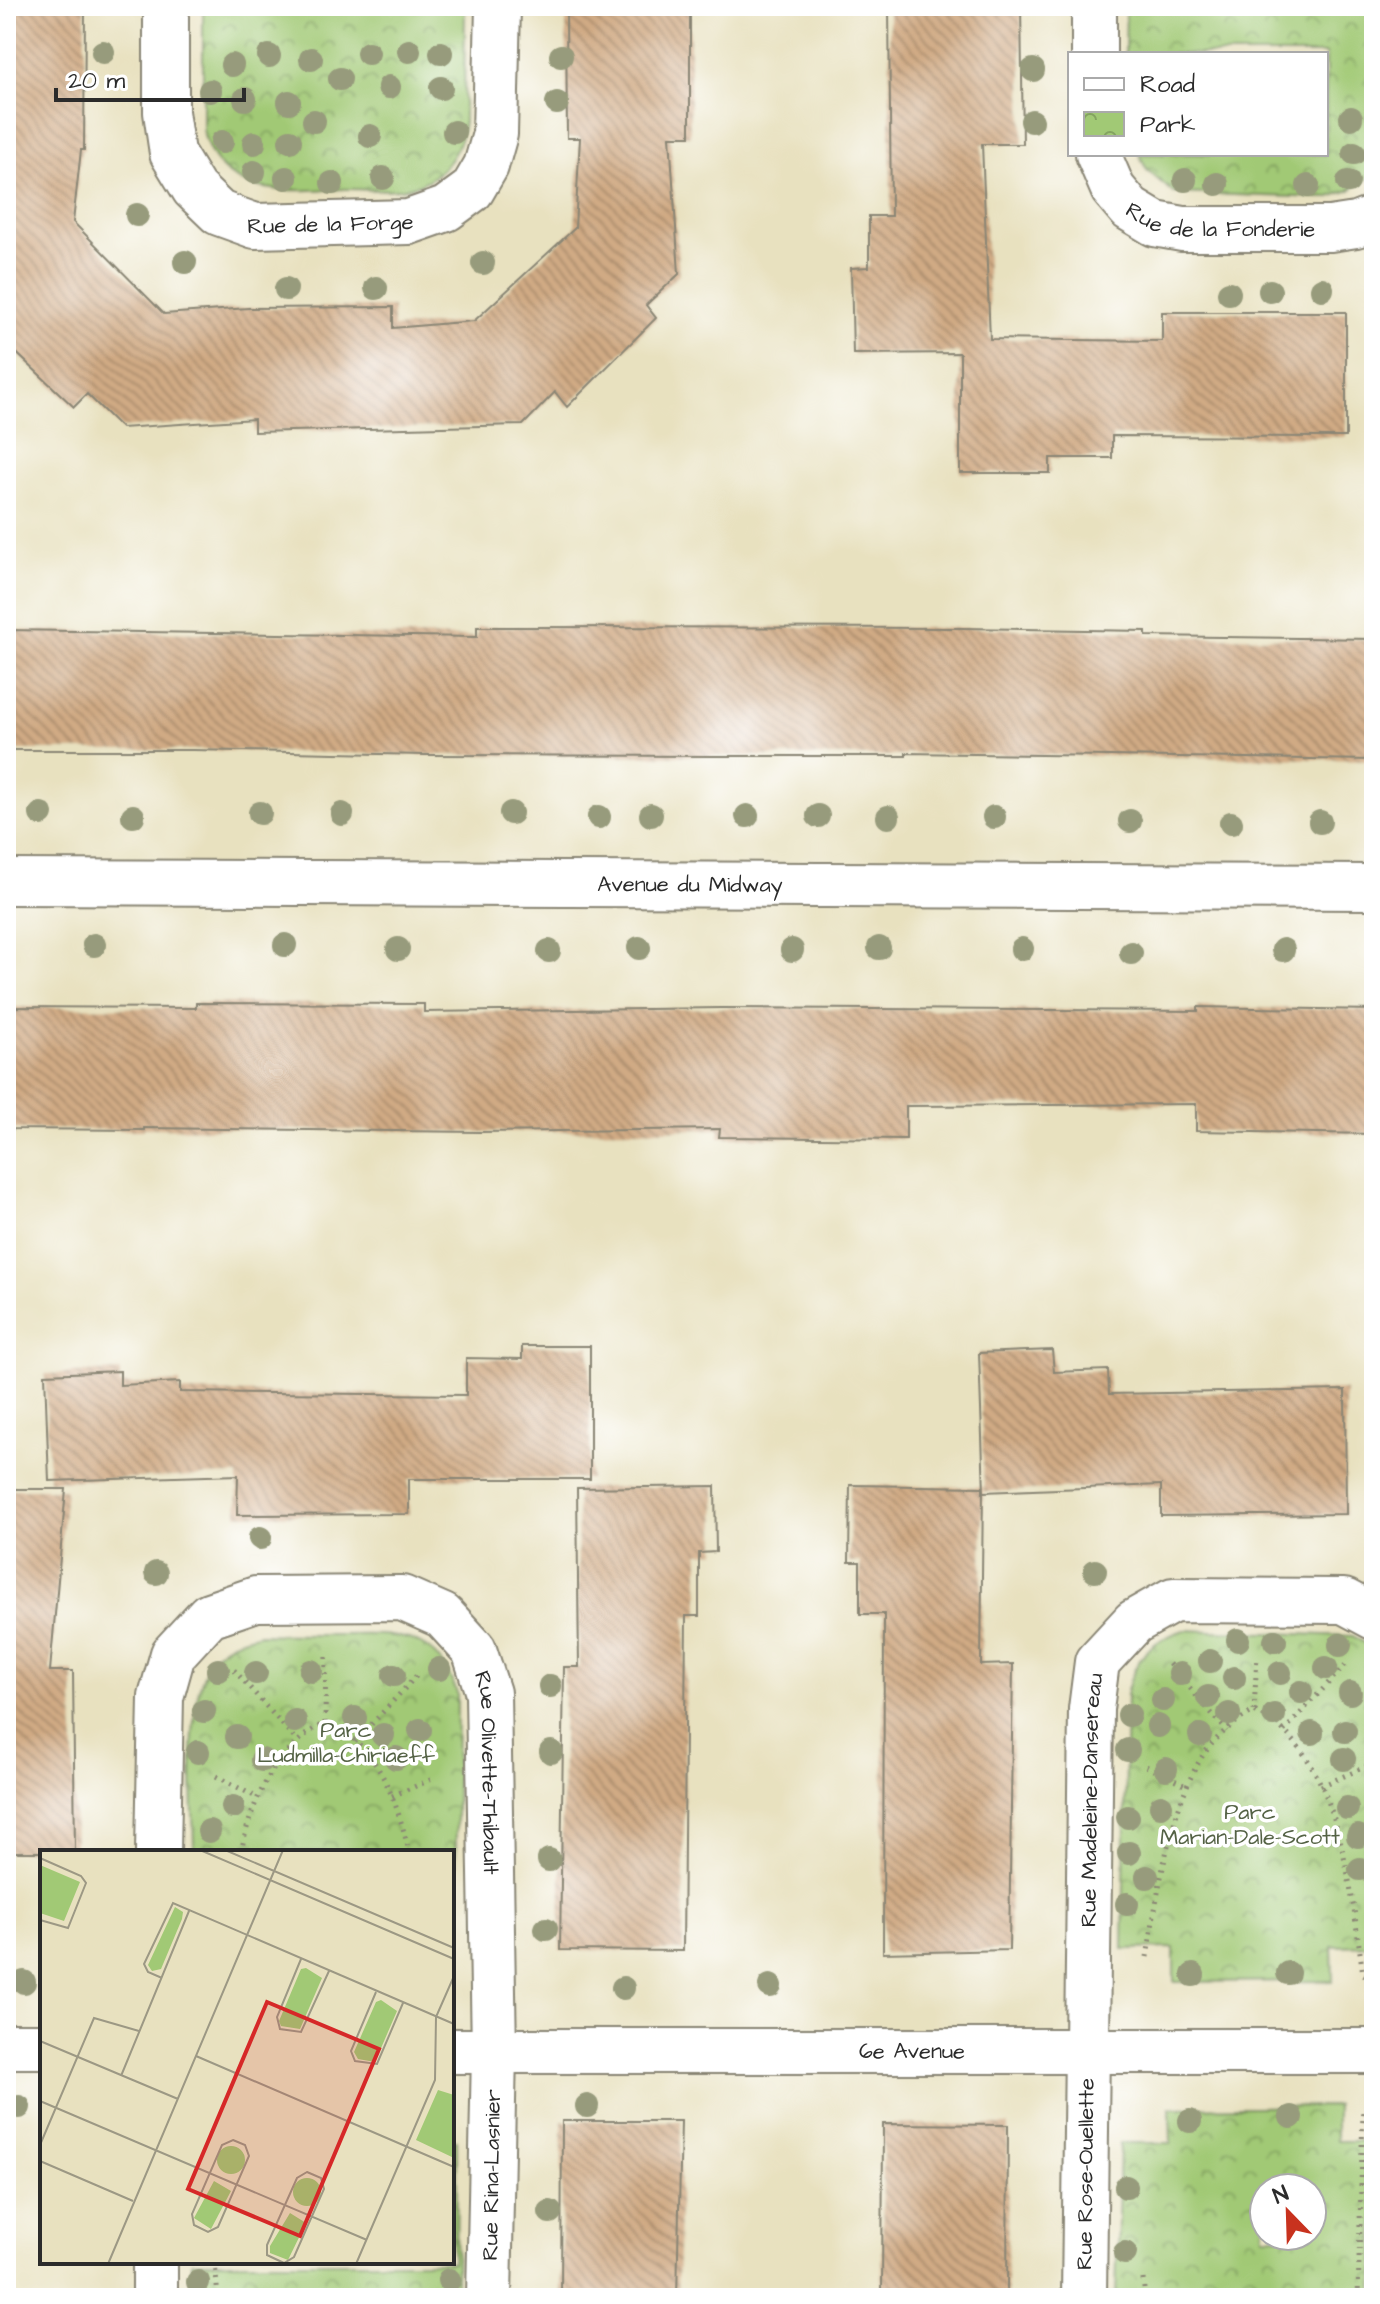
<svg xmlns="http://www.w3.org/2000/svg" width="1380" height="2304" font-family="'Architects Daughter',sans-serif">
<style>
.park{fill:url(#park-crowns);stroke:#667a50;stroke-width:2;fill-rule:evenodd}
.building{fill:url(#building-back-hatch)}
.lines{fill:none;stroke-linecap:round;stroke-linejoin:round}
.street-casing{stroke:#8a8675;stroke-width:48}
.path{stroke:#8a8675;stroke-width:5;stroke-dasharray:2 6;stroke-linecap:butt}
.street{stroke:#fff;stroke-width:44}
.tree{fill:#979b7c}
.labels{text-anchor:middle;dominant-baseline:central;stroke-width:7;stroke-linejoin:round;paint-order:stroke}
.street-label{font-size:22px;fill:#2b2b2b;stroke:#fff}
.park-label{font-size:22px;fill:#546245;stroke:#fff}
.inset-road{fill:none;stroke:#9c9884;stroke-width:2}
.view{fill:#d62828;fill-opacity:0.15;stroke:#d62828;stroke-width:4}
.inset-edge{fill:none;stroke:#2b2b2b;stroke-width:4}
</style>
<defs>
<pattern id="park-crowns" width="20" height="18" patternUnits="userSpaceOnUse" patternTransform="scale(2)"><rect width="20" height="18" fill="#a1c975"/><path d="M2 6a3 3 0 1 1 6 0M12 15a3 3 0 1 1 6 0" fill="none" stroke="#83a360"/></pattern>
<pattern id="building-back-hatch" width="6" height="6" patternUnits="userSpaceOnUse" patternTransform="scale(2)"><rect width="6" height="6" fill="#d0aa84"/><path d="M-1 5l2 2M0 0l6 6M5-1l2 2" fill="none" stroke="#a98b6c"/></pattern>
</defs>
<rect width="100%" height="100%" fill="#fff"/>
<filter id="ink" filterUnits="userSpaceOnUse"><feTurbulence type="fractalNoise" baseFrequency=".0125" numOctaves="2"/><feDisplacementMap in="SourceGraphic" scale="16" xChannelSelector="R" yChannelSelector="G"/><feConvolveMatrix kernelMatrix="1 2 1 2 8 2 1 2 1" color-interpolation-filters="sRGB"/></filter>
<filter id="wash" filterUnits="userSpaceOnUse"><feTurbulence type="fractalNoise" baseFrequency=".006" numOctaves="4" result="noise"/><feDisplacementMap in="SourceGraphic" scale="32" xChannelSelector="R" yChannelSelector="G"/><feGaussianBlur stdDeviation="1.8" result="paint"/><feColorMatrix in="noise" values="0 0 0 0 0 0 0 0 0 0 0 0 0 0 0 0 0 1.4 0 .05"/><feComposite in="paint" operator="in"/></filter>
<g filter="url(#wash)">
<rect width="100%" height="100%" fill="#e8e1bf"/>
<path class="park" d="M203,6H465L464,121C461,148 447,173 420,184C399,193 369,189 346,189C291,190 217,202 203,130Z
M1126,6H1374V174L1350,190L1327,198L1174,193L1147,170L1139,154H1326V54H1125Z
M1184,1630L1353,1636L1370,1647L1374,1653V1945L1332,1946L1333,1981L1174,1982V1948L1123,1949L1127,1690C1137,1656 1150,1641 1184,1630Z
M260,1634C287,1635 314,1635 342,1635C399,1634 435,1631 457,1693L455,1948H452V1852H194C194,1801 182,1692 216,1654C227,1641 244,1638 260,1634Z
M1336,2106V2141H1374V2298H1116L1120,2143H1171L1170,2108ZM1312,2188V2236H1264V2188Z
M452,2140H457L456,2298H192V2262H452Z"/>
<g id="blocks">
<path class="building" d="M6,6H85L84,150H81L73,222L164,314L249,308L393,307V328L474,321L575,228L580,138H567L566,6H690V136H670L679,274L646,305L656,318L567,407L555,392L523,425L254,432V419L121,428L87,394L74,407L6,343Z
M889,6H1021L1023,144H982L990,339L1162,341V312H1346V437L1112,436V458H1050V473H960V353L853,354L851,268L869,267V216H891Z
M477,627L961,628L1146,631V636L1374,639V760L906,753V756H718L425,755L193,750H6V630L477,637Z
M196,1003L424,1004V1012L721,1008L1198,1011V1007L1374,1010V1134L1196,1131V1104L906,1106V1139L719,1137L720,1129L480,1132L144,1128V1130L6,1129V1007L196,1008Z
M522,1346H590V1479H409V1514L237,1515L238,1475L49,1481L45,1374L120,1371V1385L180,1382V1392L466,1395V1358L522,1359Z
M1052,1350L1054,1372L1108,1370L1109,1394L1345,1390L1346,1514L1161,1516V1485L984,1492L979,1353Z
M850,1485L983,1487L981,1665L1013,1664L1009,1950L883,1953L884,1614H860V1562H849Z
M715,1486L716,1552L699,1553V1616H686L683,1951L560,1950L564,1667H579L577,1488Z
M6,1489H66L50,1671H73L75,1852H6Z
M562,2121H681L677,2298H561Z
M883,2124L1008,2125L1007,2298H882Z"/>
</g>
</g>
<g filter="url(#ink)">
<use href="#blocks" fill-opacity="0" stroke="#8a8675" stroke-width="2"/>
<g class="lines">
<g class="street-casing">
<g id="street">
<path id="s1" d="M166,6V112L172,153L194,189L219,213L255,226L409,222L446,209L472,190L486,166L495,134L498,6"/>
<path d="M1094,54V6"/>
<path id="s2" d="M1098,154L1113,189L1130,209L1155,224L1183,229H1330L1356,225L1374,218"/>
<path id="s3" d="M6,882L1374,887"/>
<path id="s4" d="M158,1852L161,1697L173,1654L209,1615L256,1599L402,1598L443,1616L474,1650L488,1693L494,2052L489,2298"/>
<path d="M6,2046H42"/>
<path id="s5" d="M452,2051H1374"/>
<path d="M155,2298V2262"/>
<path id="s6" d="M1084,2298L1091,1709L1097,1662L1134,1622L1173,1600L1344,1601L1374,1617"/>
</g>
</g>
<path class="path" d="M1169,1664L1227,1731
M234,1670L297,1741
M1254,1711L1257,1656
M325,1723L326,1652
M1284,1731L1346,1664
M355,1742L420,1672
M1146,1766L1188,1787
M216,1776L258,1798
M1321,1786L1374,1763
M392,1796L435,1778
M241,1852C252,1800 275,1748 325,1723C377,1740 398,1804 409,1852
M1147,1957C1157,1898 1169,1812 1200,1760C1212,1740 1233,1722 1254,1711C1340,1749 1351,1892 1363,1974L1374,1981
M215,2262L218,2298
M1143,2279L1145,2298
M1358,2298L1363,2111L1366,2109"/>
<use href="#street" class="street"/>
</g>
<g class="tree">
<circle cx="409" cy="51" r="12"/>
<circle cx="103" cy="52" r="12"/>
<circle cx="368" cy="53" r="12"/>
<circle cx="441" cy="53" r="12"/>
<circle cx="269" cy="56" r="12"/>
<circle cx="561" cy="56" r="12"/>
<circle cx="311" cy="59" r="12"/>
<circle cx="232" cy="65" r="12"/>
<circle cx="1033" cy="70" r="12"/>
<circle cx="340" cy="79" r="12"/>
<circle cx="389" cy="87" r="12"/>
<circle cx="441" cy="88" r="12"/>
<circle cx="210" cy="91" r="12"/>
<circle cx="245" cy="99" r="12"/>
<circle cx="289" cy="102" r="12"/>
<circle cx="557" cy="103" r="12"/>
<circle cx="1351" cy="118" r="12"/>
<circle cx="314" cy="121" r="12"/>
<circle cx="1032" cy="121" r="12"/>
<circle cx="454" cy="132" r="12"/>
<circle cx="370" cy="136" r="12"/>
<circle cx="290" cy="141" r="12"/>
<circle cx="222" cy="142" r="12"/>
<circle cx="254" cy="143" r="12"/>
<circle cx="1354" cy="153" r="12"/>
<circle cx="254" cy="172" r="12"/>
<circle cx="286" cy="178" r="12"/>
<circle cx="383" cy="178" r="12"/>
<circle cx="1185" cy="180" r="12"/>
<circle cx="1348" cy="182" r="12"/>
<circle cx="332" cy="183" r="12"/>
<circle cx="1217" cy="184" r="12"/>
<circle cx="1308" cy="186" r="12"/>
<circle cx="137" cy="215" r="12"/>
<circle cx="185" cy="262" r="12"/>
<circle cx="483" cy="263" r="12"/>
<circle cx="376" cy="288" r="12"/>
<circle cx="286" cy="289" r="12"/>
<circle cx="1322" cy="289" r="12"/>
<circle cx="1270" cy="291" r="12"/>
<circle cx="1229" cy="293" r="12"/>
<circle cx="260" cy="813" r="12"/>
<circle cx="511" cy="813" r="12"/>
<circle cx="41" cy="814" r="12"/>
<circle cx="342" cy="814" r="12"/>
<circle cx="651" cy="815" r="12"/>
<circle cx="133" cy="816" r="12"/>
<circle cx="747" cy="816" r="12"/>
<circle cx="818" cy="816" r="12"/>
<circle cx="599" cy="817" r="12"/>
<circle cx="888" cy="817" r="12"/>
<circle cx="994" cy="817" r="12"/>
<circle cx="1130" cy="821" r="12"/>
<circle cx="1320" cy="822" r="12"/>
<circle cx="1231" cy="823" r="12"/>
<circle cx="94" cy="945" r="12"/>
<circle cx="285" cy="945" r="12"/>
<circle cx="639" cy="948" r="12"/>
<circle cx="879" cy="948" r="12"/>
<circle cx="398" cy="949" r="12"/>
<circle cx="1022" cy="949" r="12"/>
<circle cx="792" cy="950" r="12"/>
<circle cx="1283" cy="950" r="12"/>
<circle cx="549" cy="951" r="12"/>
<circle cx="1131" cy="953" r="12"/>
<circle cx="260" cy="1538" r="12"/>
<circle cx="1095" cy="1571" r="12"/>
<circle cx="156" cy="1573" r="12"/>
<circle cx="1238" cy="1640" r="12"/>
<circle cx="1275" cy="1641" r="12"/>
<circle cx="1340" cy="1645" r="12"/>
<circle cx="1210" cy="1661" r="12"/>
<circle cx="1326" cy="1668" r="12"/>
<circle cx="439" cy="1669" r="12"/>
<circle cx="218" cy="1670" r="12"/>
<circle cx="311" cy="1671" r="12"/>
<circle cx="256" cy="1673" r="12"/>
<circle cx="1280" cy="1673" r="12"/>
<circle cx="1180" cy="1674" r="12"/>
<circle cx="394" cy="1675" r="12"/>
<circle cx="1234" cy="1678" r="12"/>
<circle cx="550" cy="1686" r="12"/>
<circle cx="1301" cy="1692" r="12"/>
<circle cx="1350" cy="1693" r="12"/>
<circle cx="1208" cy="1697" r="12"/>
<circle cx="1163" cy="1700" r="12"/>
<circle cx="204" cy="1711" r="12"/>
<circle cx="1229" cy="1714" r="12"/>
<circle cx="1129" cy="1715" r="12"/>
<circle cx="1274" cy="1715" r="12"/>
<circle cx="355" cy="1718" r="12"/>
<circle cx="295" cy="1721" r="12"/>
<circle cx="1158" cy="1726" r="12"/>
<circle cx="420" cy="1730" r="12"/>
<circle cx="1345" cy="1731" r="12"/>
<circle cx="1312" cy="1733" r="12"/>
<circle cx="383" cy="1735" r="12"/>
<circle cx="1200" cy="1735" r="12"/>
<circle cx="237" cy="1737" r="12"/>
<circle cx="1128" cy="1750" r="12"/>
<circle cx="198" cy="1752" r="12"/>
<circle cx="551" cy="1752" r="12"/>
<circle cx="396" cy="1758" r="12"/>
<circle cx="1344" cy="1759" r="12"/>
<circle cx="262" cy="1760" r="12"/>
<circle cx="1166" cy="1769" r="12"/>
<circle cx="1161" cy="1806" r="12"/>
<circle cx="233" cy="1807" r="12"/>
<circle cx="1347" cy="1808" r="12"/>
<circle cx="1128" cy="1817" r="12"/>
<circle cx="209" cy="1831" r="12"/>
<circle cx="1358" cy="1836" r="12"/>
<circle cx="1129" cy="1853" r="12"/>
<circle cx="549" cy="1860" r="12"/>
<circle cx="1360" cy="1869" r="12"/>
<circle cx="1147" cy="1877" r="12"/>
<circle cx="1127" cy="1904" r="12"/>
<circle cx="546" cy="1929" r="12"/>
<circle cx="1288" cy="1973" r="12"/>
<circle cx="1193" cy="1975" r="12"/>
<circle cx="24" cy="1982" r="12"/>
<circle cx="770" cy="1986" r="12"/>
<circle cx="623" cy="1988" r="12"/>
<circle cx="587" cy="2106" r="12"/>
<circle cx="19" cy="2107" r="12"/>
<circle cx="1291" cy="2117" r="12"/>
<circle cx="1190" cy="2121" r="12"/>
<circle cx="1126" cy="2187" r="12"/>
<circle cx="550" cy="2212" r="12"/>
<circle cx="1125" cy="2253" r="12"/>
<circle cx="449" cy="2280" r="12"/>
<circle cx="198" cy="2282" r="12"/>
</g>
</g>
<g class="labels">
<g class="street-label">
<text stroke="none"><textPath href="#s2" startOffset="158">Rue de la Fonderie</textPath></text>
<text stroke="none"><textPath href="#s1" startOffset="338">Rue de la Forge</textPath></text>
<text stroke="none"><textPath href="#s3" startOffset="684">Avenue du Midway</textPath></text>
<text stroke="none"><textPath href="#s4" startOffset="664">Rue Olivette-Thibault</textPath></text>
<text stroke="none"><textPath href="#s6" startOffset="498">Rue Madeleine-Dansereau</textPath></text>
<text stroke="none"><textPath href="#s5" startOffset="460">6e Avenue</textPath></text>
<text stroke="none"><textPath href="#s6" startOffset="124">Rue Rose-Ouellette</textPath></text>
<text transform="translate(492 2175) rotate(-89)">Rue Rina-Lasnier</text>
</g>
<g class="park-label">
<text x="346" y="1730">Parc<tspan x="346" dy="25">Ludmilla-Chiriaeff</tspan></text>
<text x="1250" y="1812">Parc<tspan x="1250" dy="25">Marian-Dale-Scott</tspan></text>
</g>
</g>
<g transform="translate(40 1850)">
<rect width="414" height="414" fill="#e8e1bf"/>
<path d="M0,15L40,32L24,71L0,63ZM135,57L143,62L142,69L121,119L112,121L108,115ZM266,118L282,128L260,179L241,176L239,171L261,119ZM341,150L357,161L335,212L318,209L314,202L336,152ZM398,240L414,245V308L376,290ZM177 310a14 14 0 1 1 28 0a14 14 0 1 1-28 0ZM253 342a14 14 0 1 1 28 0a14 14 0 1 1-28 0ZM174,331L191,341L171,379L154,368ZM250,363L266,373L248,410L230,403V396Z" fill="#a1c975"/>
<path class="inset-road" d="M160,0L414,109M185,0L414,98M0,8L41,26L46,33L28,78L0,70M261,109L237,167L240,179L261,182L289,121M122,128L108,122L104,114L133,53L414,174M336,142L311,201L315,211L337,214L363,153M0,191L138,249M156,206L414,317M81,226L149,61M0,251L327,390M193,290L205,295L209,306L178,377L168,382L154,375L152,364L182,295ZM0,295L54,168L99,181M0,311L93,351M267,322L281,328L284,339L254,407L244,413L227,405V395L257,328ZM68,414L243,0M316,414L395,230L396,167L414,126"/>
<path class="view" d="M227,152L339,199L260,386L148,339Z"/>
<rect width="414" height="414" class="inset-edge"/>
</g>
<rect width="1380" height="2304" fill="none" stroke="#fff" stroke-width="32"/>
<rect x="1068" y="52" width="260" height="104" fill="#ffffff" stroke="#aaaaaa" stroke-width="2"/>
<rect x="1084" y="78" width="40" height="12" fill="#ffffff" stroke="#aaaaaa" stroke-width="2"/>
<text x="1140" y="92" font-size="24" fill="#2b2b2b">Road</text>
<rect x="1084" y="112" width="40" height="24" fill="url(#park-crowns)" stroke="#aaaaaa" stroke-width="2"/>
<text x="1140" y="132" font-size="24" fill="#2b2b2b">Park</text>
<g transform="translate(1288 2212) rotate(337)"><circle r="38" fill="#ffffff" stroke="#aaaaaa" stroke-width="2"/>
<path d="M0-6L14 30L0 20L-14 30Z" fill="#c8321e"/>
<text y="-12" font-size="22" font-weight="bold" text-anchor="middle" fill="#2b2b2b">N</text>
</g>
<path d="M56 88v12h188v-12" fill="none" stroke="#2b2b2b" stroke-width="4"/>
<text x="68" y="88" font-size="24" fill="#2b2b2b" stroke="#ffffff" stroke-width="6" paint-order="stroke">20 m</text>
</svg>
